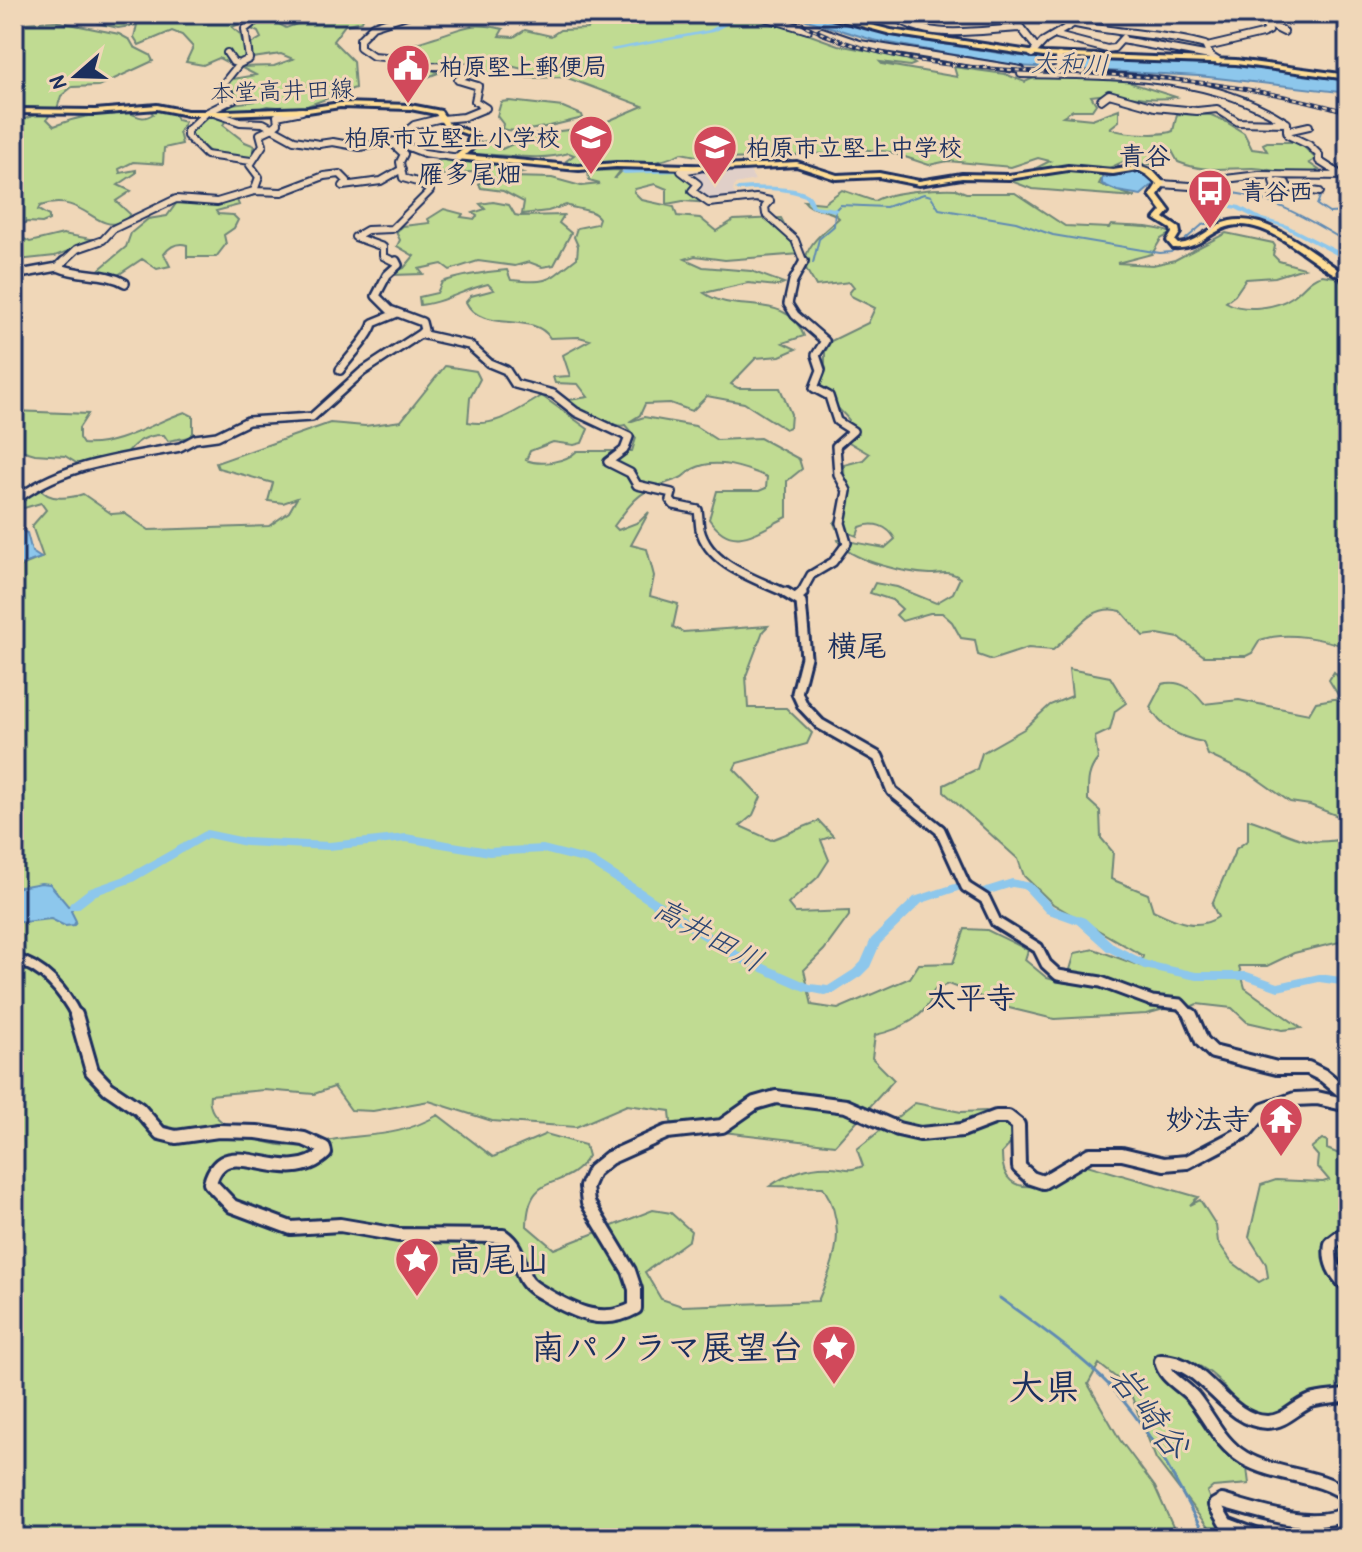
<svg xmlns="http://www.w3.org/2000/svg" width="1362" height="1552" font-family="'Patrick Hand','Klee One',sans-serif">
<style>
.built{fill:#e0cfc8}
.green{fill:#c0db92;stroke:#6e8578;stroke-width:2}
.water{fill:#8dc7ec;stroke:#5f8ab3;stroke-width:2}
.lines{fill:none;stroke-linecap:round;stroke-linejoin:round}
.stream-far1{stroke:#5f8ab3;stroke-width:2}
.stream{stroke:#5f8ab3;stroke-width:3}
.river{fill:#8dc7ec;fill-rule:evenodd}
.minor-far3-casing{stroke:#1b2f5e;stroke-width:10}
.minor-far2-casing{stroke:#1b2f5e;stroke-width:12}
.minor-far1-casing{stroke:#1b2f5e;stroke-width:15}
.minor-casing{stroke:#1b2f5e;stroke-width:18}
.major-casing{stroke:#1b2f5e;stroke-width:6}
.highway-casing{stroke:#1b2f5e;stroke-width:6}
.minor-far3{stroke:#f0d7b8;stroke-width:6}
.minor-far2{stroke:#f0d7b8;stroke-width:7}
.minor-far1{stroke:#f0d7b8;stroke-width:9}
.minor{stroke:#f0d7b8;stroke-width:12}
.major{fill:#ffdd96;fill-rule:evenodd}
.highway{fill:#ffdd96;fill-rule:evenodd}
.rail-casing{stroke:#1b2f5e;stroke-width:4}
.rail{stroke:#f0d7b8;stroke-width:2;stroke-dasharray:4;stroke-linecap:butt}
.labels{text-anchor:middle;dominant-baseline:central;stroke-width:6;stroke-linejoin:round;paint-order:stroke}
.far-poi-label{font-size:24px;font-weight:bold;fill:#1b2f5e;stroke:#f0d7b8;text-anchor:start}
.far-street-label{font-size:24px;fill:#1b2f5e;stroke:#f0d7b8}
.far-water-label{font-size:26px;font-style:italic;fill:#2c4673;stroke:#f0d7b8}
.far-neighbourhood-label{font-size:26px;font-weight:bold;fill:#1b2f5e;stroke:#f0d7b8}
.poi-label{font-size:28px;font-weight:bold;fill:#1b2f5e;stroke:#f0d7b8;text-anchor:end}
.neighbourhood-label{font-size:30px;font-weight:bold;fill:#1b2f5e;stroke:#f0d7b8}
.water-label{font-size:30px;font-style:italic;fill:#2c4673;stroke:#f0d7b8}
.near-poi-label{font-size:34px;font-weight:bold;fill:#1b2f5e;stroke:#f0d7b8;text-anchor:start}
.near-neighbourhood-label{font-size:36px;font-weight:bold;fill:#1b2f5e;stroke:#f0d7b8}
.near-water-label{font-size:36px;font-style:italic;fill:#2c4673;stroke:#f0d7b8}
</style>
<rect width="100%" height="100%" fill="#f0d7b8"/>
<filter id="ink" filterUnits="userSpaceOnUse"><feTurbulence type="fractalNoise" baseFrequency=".0125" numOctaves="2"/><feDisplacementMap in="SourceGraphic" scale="16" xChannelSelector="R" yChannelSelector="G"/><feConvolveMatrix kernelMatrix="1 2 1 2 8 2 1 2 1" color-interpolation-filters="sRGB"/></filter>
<g filter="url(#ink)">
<path class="built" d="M748,168L755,180L735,184L733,191L738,197L723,203H711L697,193L684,172Z"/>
<path class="green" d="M14,14H26L19,18L24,23L55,21L119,34L130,40L134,47L150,55L153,61L99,86L72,87L61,96L57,109L26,107L14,109Z
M97,14H258V16L232,27L240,34L248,59L230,64L219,58L203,65L186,62L193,47L182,35L172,31L139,45L134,37L137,25L118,28L97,23Z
M266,14L279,16L275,22L286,28L308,20L310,14H356L363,18L362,21L345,25L333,41L353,61L355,88L299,109L267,106L251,111L212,112L223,105L256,101L237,97L226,84L233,79L256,75L240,67L274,66L293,59L281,54L252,58L251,44L261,38L258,32L249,28Z
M565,14H752L838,45L905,58L915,64L910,66L880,62L882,64L957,77L954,67L1005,74L1025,82L1038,76L1133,79L1131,83L1176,97C1147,103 1120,90 1091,96L1096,104L1092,110H1073L1063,116L1092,119L1119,109V121L1110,128C1119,134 1163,136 1173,131L1177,114L1211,115L1223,120L1244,133L1252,149L1267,151L1263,144L1267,142H1299L1316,159L1309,163L1319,170C1301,181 1273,168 1252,168C1225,168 1205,173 1178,162L1172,151H1159V160C1147,170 1139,160 1127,160L1107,169L1099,184L1135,197L1032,189L1006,179L1055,170L1036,168L1050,161L1038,158L1011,167L948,161L929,165L890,152L858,149L839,156L812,153L770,158L712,159L681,153C654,169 604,164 571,166L566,161L574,155L569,153C533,163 500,152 466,155L468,150L480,147L481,142L488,141L502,149L534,134L594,127L643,106L565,77L527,78L523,69L502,64L499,75C476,77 455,68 431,69L438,73L428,77C417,70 409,62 396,57C407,44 420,42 435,37C464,28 471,21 503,29L499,36L514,37L525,30L551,36L560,30L587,29L590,26L569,20L574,15Z
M509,101L563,107L582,115L583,118C560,123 523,135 502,129L503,124L497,116L501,102Z
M149,109L174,113L177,120L185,122L179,132L182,144L164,148L163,164L133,162L119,169L120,173L136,170V173L118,185L131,191L116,201L130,214L124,222C93,233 85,192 40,206L38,210L49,216V220L42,223L27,222L15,228L16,235L30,242L63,234L97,240L55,256L18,260L14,249V116L25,119L35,115L32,113H51L47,119L54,126C77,117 98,112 123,112C136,112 139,123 153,114Z
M215,115L226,120L223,125L245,142L255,146L251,158L211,153L189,134L208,116Z
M445,158C474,167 493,158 523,173L510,175L511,177L552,178L581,186L600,184L589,181L588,171L621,170L614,179L621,172L675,170L684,172L700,183L695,188L711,203L683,201L667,204V189L655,184L635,189L634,192L642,200L674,207L677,216L700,218L716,231L734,220L781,218L800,254L725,260L695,256L685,259L703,267L751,271L784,283L777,286L748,283L704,293C737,316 786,290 804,336L783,343L796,349L780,356L756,358L731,384L738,388H780L791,414L790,427L785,429L744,403L707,396L692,411L670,403L645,404L640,415L629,422L644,417L695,426L717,440L760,438L799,459L802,469L787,481V517C757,531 733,554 709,519L717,491H759L766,488L767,477C745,468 716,457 693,469C687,471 685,477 678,479C640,492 639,492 614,526L618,530L639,522L649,512L631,545L647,549L654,576L650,596L678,604L673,627L683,632L768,626L763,631L746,676L748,708H786L812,733L807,744L737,763L734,769L761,797L753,815L740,826L771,840L819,821L833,836L821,840L829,860L818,877L788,904L795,913L849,911V916L824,950L804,970L812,1005L838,1009L910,978L919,964L953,963L965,929L987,930L1028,950L1025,960L1047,978L1066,983L1075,953L1094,949L1140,966L1143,956L1053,904L1024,876L1018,859L944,792V785L977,769L982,753L1024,729L1050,705L1072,696L1069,669L1110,677L1126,703L1115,711L1110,730L1095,737L1098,759C1087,772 1088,783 1088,800L1100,811L1101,838L1113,852L1111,879L1148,894L1153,910C1174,920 1196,932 1218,917L1212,904L1236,849L1248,840V819C1291,832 1299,849 1348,838V940L1294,953L1267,966H1239L1245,988L1301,1028L1282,1030L1247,1022L1232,1008L1197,1004L1181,1011L1164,1009L1146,1014L1054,1019L1009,1008L948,984L934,990C929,1017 899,1030 875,1035L872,1058L894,1080L835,1145L680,1127L671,1122L670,1111L627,1105L576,1127L492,1121L429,1101L373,1111L351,1110L334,1087L314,1094L264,1090L210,1095C208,1109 215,1117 226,1125C246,1138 278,1148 302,1146C316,1145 330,1139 344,1138C381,1134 405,1134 438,1115L493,1157L546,1134L585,1145L588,1156C566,1195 528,1167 527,1226L554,1249L653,1210L671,1213L691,1231L689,1240L645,1272L661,1299L682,1306L818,1301C835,1262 848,1226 823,1187L770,1186C787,1174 811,1165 832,1167C846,1168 849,1172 863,1166L857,1149L915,1103L961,1112L986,1111L1013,1129V1141L1002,1153C1001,1209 1059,1181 1087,1165L1198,1197L1190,1205L1200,1200L1216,1225L1218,1242L1232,1262L1259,1282L1268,1277L1266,1264L1249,1237L1261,1185L1276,1180L1323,1182L1329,1180L1317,1166L1318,1156L1311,1148L1322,1139L1327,1141V1149L1344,1156V1167L1348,1156V1405L1308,1395L1275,1418C1224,1411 1235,1386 1203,1368C1192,1361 1178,1358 1167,1353L1155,1361L1247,1468L1249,1484L1213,1487L1207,1492L1225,1538L1213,1534L1156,1459L1128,1387L1099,1364L1088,1384L1120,1440L1155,1487L1178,1538H14V569L43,557L32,526L46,510L41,503L24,508L14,505L40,488C48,502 71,498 83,494L112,514L124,513L149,530L269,526L289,512L297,498L283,503L268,501L273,483L218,468L216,463L330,423L365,426L401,421L445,366L476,371L480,379L470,398L468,422C496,428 519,409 542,396L588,429L582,443L574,445L553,442L530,451L526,460C541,466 566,462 577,451H632L636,438L625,425C614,429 575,410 569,400L588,397L578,384L555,383L553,377L570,376L563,355L590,340L579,337L550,338C534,311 481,334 466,302L471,296L494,290L488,284C465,289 444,303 420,305L419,297L437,293L442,282C463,275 485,272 507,270L511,280C551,284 548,280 577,258L578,246L574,237L577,228L597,224L599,218C592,208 576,210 566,205L548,211L522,214L524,202L503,191L481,188L479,184L486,177L483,173L469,172L451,177L423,168Z
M956,189L966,193H1015L1065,226L1109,228L1111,225C1129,227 1154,225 1171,233L1161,239L1152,254L1117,263L1153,265L1175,260L1226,233L1273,243L1275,246L1273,255L1279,261L1304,268L1275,277L1246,279L1235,295L1226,302C1243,312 1275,309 1292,297C1303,290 1309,278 1322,275L1335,277L1348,288V363L1338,366L1343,370L1341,385L1348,391V583L1341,589V602L1348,610V648C1323,638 1286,631 1260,640L1252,653L1246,656H1204L1179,638L1158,634L1143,636L1121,611C1090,602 1075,633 1053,650L1028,648L992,660L978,655L975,640L961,638L952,622L942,613H930L902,621L896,615L902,609L892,600L870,593L875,583L897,587L936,603L953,593L960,578C950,570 941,574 930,574C905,573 858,562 840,545L838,540H842L885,548L895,539C888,526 874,521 860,527L857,536L836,528L834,523L845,511L844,465L863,460L869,454L847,441L845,428L849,420C839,407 825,399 817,385L825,371V352L831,341L868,323L875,308L851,296L849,293L854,287L850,282L816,286C813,280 808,274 806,268C801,247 826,230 839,218C829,207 812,213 804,201L824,203L842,190L874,201C888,192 937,188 956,189Z
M255,195L237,200L239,205L216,211L218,214L233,215L238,220L234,228L224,235L226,244L216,257H187V245C177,242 170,246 164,254L170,266L157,269L142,259L118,275L96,272L126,247L131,233L148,219L167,216L178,201L199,203Z
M493,202L509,205L515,215L520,216L564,215L559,223L571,233L554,265L542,267L529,262L515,266L478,261L450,270L442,264L419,269L423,274L392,275L393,271L404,268L414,256L397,246L400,240L396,232L403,226L430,223L428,219L444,209L463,214L461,217L475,219L477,216L473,213L485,209L480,204Z
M14,411L88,414L79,428V438L83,444C119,447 154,422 185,412L193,416V433L189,437L168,441L164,435C147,434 135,442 126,454L78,464L65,456L35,454L14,448Z
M1334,672L1348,688V820L1310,805L1290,802L1253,776L1208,755L1203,742C1180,738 1161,728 1150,707L1162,684C1181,679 1192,689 1204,704L1239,700L1309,714L1316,702L1340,698L1329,680Z"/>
<path class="water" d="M787,14H810L898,37L1018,56L1256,67L1348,81V93L1199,76L1017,66L873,40Z
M1137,169L1148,173L1156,182L1141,195L1117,191L1102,184V178L1138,171Z
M14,527L27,533L32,552L41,558L14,567Z
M41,883L50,884L68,906L74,905L71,911L76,921L74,925L65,926L51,919L14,923V888Z"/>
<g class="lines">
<path class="stream-far1" d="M1212,191C1264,192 1305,217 1348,243
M1321,194L1317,205L1329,213L1348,212
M813,263L819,239L834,226L835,210L840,205L886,207L924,194L931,196L939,209L1016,222L1053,235L1160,253L1171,252L1202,225L1223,219L1224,205"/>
<path class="stream" d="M1000,1298C1038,1326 1078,1353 1111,1387C1152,1430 1178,1486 1206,1538"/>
<path class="river" d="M740,14H747L713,32L613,51L610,49L709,30Z
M512,160L573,168L576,170L573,172L510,163V161Z
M679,169L682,171L681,172L624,174L621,172L624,170Z
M753,186C766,187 797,186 808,194C812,196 813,201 815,205L835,208L838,210L835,212L811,208L805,197C785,189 759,189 738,191L735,189L738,187Z
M1224,203L1240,206L1262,218L1287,225L1348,256V261L1283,227L1258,220L1236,209L1222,206V204Z
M207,830L245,838L329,842L406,834L489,848L543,845L594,858L744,955L810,984L828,986L853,970L861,962L871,939L914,897L961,882L983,888L1012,879L1031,883L1054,907L1085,918L1115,945L1147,961L1196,972H1247L1278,983L1319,974L1348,978V986L1319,982L1278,991L1247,980H1196L1144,969L1107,951L1077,924L1046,913L1024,889L1012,887L983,896L961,890L922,903L880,944L870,967L861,976L835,993L824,995L804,991L736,961L587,864L543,853L489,856L406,842L329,850L245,846L208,838L133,882L96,895L78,909H70L69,906L70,903L88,889L125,876Z
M14,1516L19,1518L30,1538H15Z"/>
<g class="minor-far3-casing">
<path id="minor-far3" d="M284,14H298
M410,14L373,26L360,39V47L373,56L422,60L429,66L477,67L458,80
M432,14H456
M753,14L808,30
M890,14C930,42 975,30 1021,28
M1027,14L1017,23L1036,47
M1043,14C1095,35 1151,30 1205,45L1210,56L1218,61
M1087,14L1101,17
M822,31L860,44L1021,70V74C1111,76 1209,72 1287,123V131
M1057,36L1107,49L1114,48L1123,38
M1122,40L1210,56
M1207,47L1262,34L1269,31L1266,27L1270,25L1284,32
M227,53L233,62L239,64
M1032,54L1044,41L1071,25
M1049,71L1059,69V56
M1101,100L1109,94L1155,107L1197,111L1217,109L1238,122L1287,123
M214,113L240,122L263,123L294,140L319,144L333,142L360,147L402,140L403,134L414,125L442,118
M442,119L464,117L486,108L475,101L478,86L458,80
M1309,126L1287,131L1288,135L1309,145L1319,155V161L1341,175
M273,127L278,123L277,116L302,111
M392,143L404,154L400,162L403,178L417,182L430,191L392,229L367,230L355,237L383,247V256L397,263
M398,143L424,153L459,158
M251,161L206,155L187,136V131L206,113L234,99L223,84L239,64L249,59L245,29L264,14
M699,168L681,171L698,184L692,191L709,203L756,198L770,201L765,207L766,214L795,240L804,263
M1278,182L1286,183L1288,188L1320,192
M1161,184L1205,187L1217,180L1259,175L1348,176
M254,191L259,177L250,165L263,145L260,134L273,128
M1272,193L1275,188L1273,181
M62,263L77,249L103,240L113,229L176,199L217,202L254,191L282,192L324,176L340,174L347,181L343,186L381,181L402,169"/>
</g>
<g class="minor-far2-casing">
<path id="minor-far2" d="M396,261L398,265L387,275L376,296L390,310L422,322L424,330L420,334
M58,267C80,277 104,271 125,283
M14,275L58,267L64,261
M340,370C349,357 371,335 373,323L395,314
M14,502C59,464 124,458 180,447L195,439L217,436L248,421L312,417L362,372L420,334L469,345L489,363L506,370L515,384L553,394L576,412L629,437L624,450L608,462L630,473L637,485L672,493L670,500L674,505L698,510C699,516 699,523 700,529C709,567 760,580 790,595
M800,595L811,575L833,562L847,543L841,523L847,491L838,474L836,446L853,431L837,421L829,396L814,388L821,370L816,355L825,341L795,315L788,304L793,281L804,261"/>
</g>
<g class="minor-far1-casing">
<path id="minor-far1" d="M786,593L801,602L806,657L797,693L803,706L820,724L878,757L892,791L940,830L966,887L985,899L996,922L1038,948L1046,964L1058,975L1101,982L1152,1001L1180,1004L1192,1017
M796,598L802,593
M14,959C43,966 64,991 77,1017"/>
</g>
<g class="minor-casing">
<path id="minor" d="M76,1015L92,1071L108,1088L139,1109L160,1133L176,1137L218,1131L257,1132L304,1139L324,1148L325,1153C284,1192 224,1128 210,1183L232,1206L291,1228L340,1225L398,1235L503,1236C521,1249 516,1263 526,1280C530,1287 539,1291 546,1295C575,1312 603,1326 635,1308V1289L629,1271L588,1203L586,1187L593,1171L609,1158L667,1132L722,1126L755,1103L776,1097L846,1106L898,1129L920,1134L962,1130L996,1117H1008L1018,1125L1019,1167L1031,1178L1043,1182L1090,1154H1122L1164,1164L1187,1162L1246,1131L1264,1110L1295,1099L1317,1098L1348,1105
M1191,1015L1202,1041L1213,1052L1277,1068H1308L1324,1076L1348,1096
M1348,1231L1331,1244C1328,1262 1335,1274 1348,1286
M1348,1395C1336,1398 1323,1397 1311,1401C1295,1407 1285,1422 1267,1422C1224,1421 1205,1360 1161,1361C1165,1379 1182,1384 1193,1397C1210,1418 1220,1444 1244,1458C1276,1477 1319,1473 1348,1496
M1263,1538L1226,1524L1215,1505L1222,1501C1259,1511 1311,1531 1348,1513"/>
</g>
<g class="major-casing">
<path id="major" d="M340,103L410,105L441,111L449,124L476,134L474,147L465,155L579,166L616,163L724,166L797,162L837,175L879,173L919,181L962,174L1009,175L1068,166L1113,170L1139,166L1153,171L1165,184L1158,195L1170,211L1164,218L1179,228L1180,233L1175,241L1178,244C1198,243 1210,225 1230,221C1270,213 1316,256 1348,276V281C1314,267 1270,217 1231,226C1209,231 1200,250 1173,248L1167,241L1172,233L1171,229L1155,219L1162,211L1150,195L1157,184L1147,175L1138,170L1113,174L1068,170L1009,179L962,178L919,185L879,177L836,179L796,166L724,170L616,167L579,170L456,159V155L467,146L469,135L444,126L436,114L410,109L340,107L308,112L226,115H187L157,109L95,114L14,113V109L95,110L157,105L187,111H226L308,108Z"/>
</g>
<g class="highway-casing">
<path id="highway" d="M816,14H827L891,30L1043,53L1236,60L1348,75V79L1236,64L1043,57L891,34Z"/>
</g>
<use href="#minor-far3" class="minor-far3"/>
<use href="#minor-far2" class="minor-far2"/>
<use href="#minor-far1" class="minor-far1"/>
<use href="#minor" class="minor"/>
<use href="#major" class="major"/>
<use href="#highway" class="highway"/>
<g class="rail-casing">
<path id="rail" d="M785,14C884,76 1021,68 1133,76C1206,81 1278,92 1348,112"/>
</g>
<use href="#rail" class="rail"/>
</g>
</g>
<defs>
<g id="civic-pin" transform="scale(2.3)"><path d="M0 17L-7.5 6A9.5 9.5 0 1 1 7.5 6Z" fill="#d1495b" stroke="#f0d7b8"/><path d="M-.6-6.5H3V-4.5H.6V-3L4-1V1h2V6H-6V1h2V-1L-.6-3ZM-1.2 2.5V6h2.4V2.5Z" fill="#fff"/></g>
<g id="school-pin" transform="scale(2.3)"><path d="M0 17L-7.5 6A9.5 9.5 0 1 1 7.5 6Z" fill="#d1495b" stroke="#f0d7b8"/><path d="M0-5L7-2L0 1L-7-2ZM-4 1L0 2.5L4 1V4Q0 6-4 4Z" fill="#fff"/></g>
<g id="bus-pin" transform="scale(2.3)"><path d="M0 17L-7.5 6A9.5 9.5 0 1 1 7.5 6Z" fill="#d1495b" stroke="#f0d7b8"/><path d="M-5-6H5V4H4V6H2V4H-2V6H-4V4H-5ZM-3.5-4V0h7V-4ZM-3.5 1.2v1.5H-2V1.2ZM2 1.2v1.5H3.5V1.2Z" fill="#fff"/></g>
<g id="temple-pin" transform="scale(2.3)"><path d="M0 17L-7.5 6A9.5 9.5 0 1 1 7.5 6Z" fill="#d1495b" stroke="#f0d7b8"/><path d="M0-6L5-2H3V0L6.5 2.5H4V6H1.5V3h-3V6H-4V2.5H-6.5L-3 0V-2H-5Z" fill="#fff"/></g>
<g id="sight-pin" transform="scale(2.3)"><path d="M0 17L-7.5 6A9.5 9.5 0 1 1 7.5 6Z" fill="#d1495b" stroke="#f0d7b8"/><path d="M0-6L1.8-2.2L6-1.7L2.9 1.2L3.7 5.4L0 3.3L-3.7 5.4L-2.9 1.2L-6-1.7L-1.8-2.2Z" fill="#fff"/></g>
</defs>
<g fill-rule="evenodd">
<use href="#civic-pin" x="408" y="66"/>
<use href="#school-pin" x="591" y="137"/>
<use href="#school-pin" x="715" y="147"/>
<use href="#bus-pin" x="1210" y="191"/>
<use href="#temple-pin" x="1281" y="1119"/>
<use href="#sight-pin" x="417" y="1259"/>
<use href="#sight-pin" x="834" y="1347"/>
</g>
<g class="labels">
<g class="far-poi-label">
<text x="439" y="66">柏原堅上郵便局</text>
<text x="560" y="137" text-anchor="end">柏原市立堅上小学校</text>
<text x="746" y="147">柏原市立堅上中学校</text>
<text x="1241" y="191">青谷西</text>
</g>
<g class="far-street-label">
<text transform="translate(282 90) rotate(-2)">本堂高井田線</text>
</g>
<g class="far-water-label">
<text transform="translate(1070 63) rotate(2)">大和川</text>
</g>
<g class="far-neighbourhood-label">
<text x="1145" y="155">青谷</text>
<text x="470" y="173">雁多尾畑</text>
</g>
<g class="poi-label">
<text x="1250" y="1119">妙法寺</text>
</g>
<g class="neighbourhood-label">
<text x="857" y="645">横尾</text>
<text x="971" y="997">太平寺</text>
</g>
<g class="water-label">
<text transform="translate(709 934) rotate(29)">高井田川</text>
</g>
<g class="near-poi-label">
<text x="448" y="1259">高尾山</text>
<text x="803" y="1347" text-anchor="end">南パノラマ展望台</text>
</g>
<g class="near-neighbourhood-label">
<text x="1045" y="1385">大県</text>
</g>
<g class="near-water-label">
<text transform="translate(1150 1411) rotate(53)">岩崎谷</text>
</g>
</g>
<rect width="1362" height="1552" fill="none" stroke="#f0d7b8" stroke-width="48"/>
<rect x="24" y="24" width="1314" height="1504" fill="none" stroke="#1b2f5e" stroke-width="3" filter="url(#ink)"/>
<g transform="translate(76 76) rotate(250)" stroke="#f0d7b8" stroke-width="6" paint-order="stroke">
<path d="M0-6L14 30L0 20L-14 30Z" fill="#1b2f5e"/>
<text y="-12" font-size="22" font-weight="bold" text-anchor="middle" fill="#1b2f5e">N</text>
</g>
</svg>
